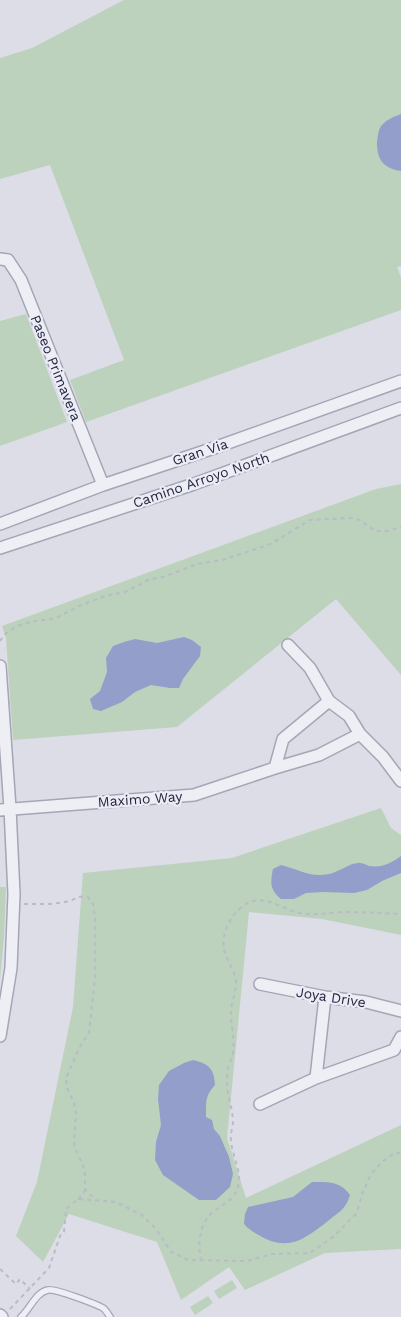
<svg xmlns="http://www.w3.org/2000/svg" width="401" height="1317" font-family="'Work Sans',sans-serif">
<style>
.green{fill:#bcd2bd}
.water{fill:#939ecb}
.lines{fill:none;stroke-linecap:round;stroke-linejoin:round}
.service-casing{stroke:#a5a6b5;stroke-width:8}
.minor-casing{stroke:#a5a6b5;stroke-width:14}
.path{stroke:#b9bbc6;stroke-width:2;stroke-dasharray:4 4;stroke-linecap:butt}
.service{stroke:#eeeff5;stroke-width:5.5}
.minor{stroke:#eeeff5;stroke-width:11}
.labels{text-anchor:middle;dominant-baseline:central;stroke-width:4.5;stroke-linejoin:round;paint-order:stroke}
.street-label{font-size:14px;fill:#24263f;stroke:#ebecf5}
</style>
<rect width="100%" height="100%" fill="#dcdde7"/>
<path class="green" d="M124,0H401V266L397,267L401,277V310L86,422L70,380L124,360L50,165L0,179V58L32,48Z
M26,314L67,422L0,446V321Z
M401,484V675L336,599L177,727L13,740L6,638L2,626L376,489Z
M381,808L391,828L401,835V935L322,919L249,912L227,1138L246,1198L401,1125V1249L325,1253L245,1290L229,1267L181,1300L157,1242L69,1214L43,1262L16,1236L37,1182L73,1007L83,873L232,858Z
M0,887H6L4,937L0,979Z
M232,1280L237,1288L219,1299L214,1291Z
M208,1296L213,1303L195,1315L190,1307Z"/>
<path class="water" d="M401,114V171C383,168 377,160 377,142C378,136 378,131 381,126C386,120 393,117 401,114Z
M184,637L192,640L201,647L200,656L183,679L179,688H170L151,685L135,692L122,702L101,711L93,709L90,699L100,691L107,672L106,658L113,646L124,642L135,639L157,643Z
M401,856V873L382,881L367,890L354,893L323,892L306,893L294,899H281C270,890 270,883 273,869L281,865C298,869 310,878 329,874C337,873 350,863 358,863C361,862 366,865 369,866C382,868 391,863 401,856Z
M193,1060C209,1064 214,1068 215,1085C205,1096 206,1102 206,1117L212,1120L214,1129L220,1136L229,1157L233,1174L230,1187L216,1200H199L163,1175L155,1160L156,1142L161,1125L158,1099L159,1085L169,1071L184,1063Z
M312,1182C329,1182 340,1181 350,1195C346,1209 339,1212 328,1221C308,1236 292,1251 266,1239C257,1234 250,1231 244,1224L245,1214L248,1207L293,1197Z"/>
<g class="lines">
<g class="service-casing">
<path id="service" d="M21,1317C30,1309 36,1292 48,1290C54,1288 96,1304 103,1308C106,1310 108,1314 110,1317"/>
</g>
<g class="minor-casing">
<path id="minor" d="M0,259L8,260L21,280L103,485
M0,524L103,485L211,449L401,381
M0,548L194,484L401,408
M288,645L310,668L329,701L349,716L360,734L383,757L401,781
M0,666L10,808L14,894L11,968L0,1036
M275,768L283,739L329,701
M0,810L194,795L275,768L319,755L360,734
M260,984L325,997L366,1002L401,1011
M316,1078L325,997
M260,1104L316,1078L394,1050L401,1037
M0,1315L2,1317"/>
</g>
<path class="path" d="M0,641L5,634L17,626L30,622L56,618L79,606L105,596L125,592L148,580L166,576L197,564L222,560L262,547L272,543L310,520L352,518L360,520L375,531H387L401,527
M24,904C39,904 54,905 69,901C76,899 79,895 88,897L93,904L95,917V978L89,1033L79,1048L66,1078L67,1088L74,1103L76,1113L74,1142L75,1148L85,1170V1189L90,1195L96,1199
M78,1199L83,1195L85,1189
M201,1261C199,1247 198,1236 204,1224C211,1205 236,1206 239,1182C240,1167 232,1155 231,1141C230,1135 232,1129 233,1123C233,1110 228,1098 227,1085C227,1080 227,1072 228,1067C230,1062 233,1057 233,1052C235,1040 231,1027 231,1014C231,1003 236,993 236,981C235,971 228,963 225,953C219,936 231,913 246,904C263,893 282,909 299,913C313,916 326,913 340,912C361,912 381,913 401,914
M0,1269L16,1284L20,1279L30,1289
M10,1309L49,1268L60,1236L64,1232L66,1209L78,1199L116,1202L142,1215L156,1229L171,1252L188,1260L247,1261L272,1254L310,1253L333,1237L357,1213L362,1194L371,1174L382,1162L392,1155L401,1152"/>
<use href="#service" class="service"/>
<use href="#minor" class="minor"/>
</g>
<g class="labels">
<g class="street-label">
<text transform="translate(56 368) rotate(68)">Paseo Primavera</text>
<text transform="translate(200 452) rotate(-18)">Gran Via</text>
<text transform="translate(201 480) rotate(-19)">Camino Arroyo North</text>
<text transform="translate(140 799) rotate(-4)">Maximo Way</text>
<text transform="translate(331 997) rotate(9)">Joya Drive</text>
</g>
</g>
</svg>
